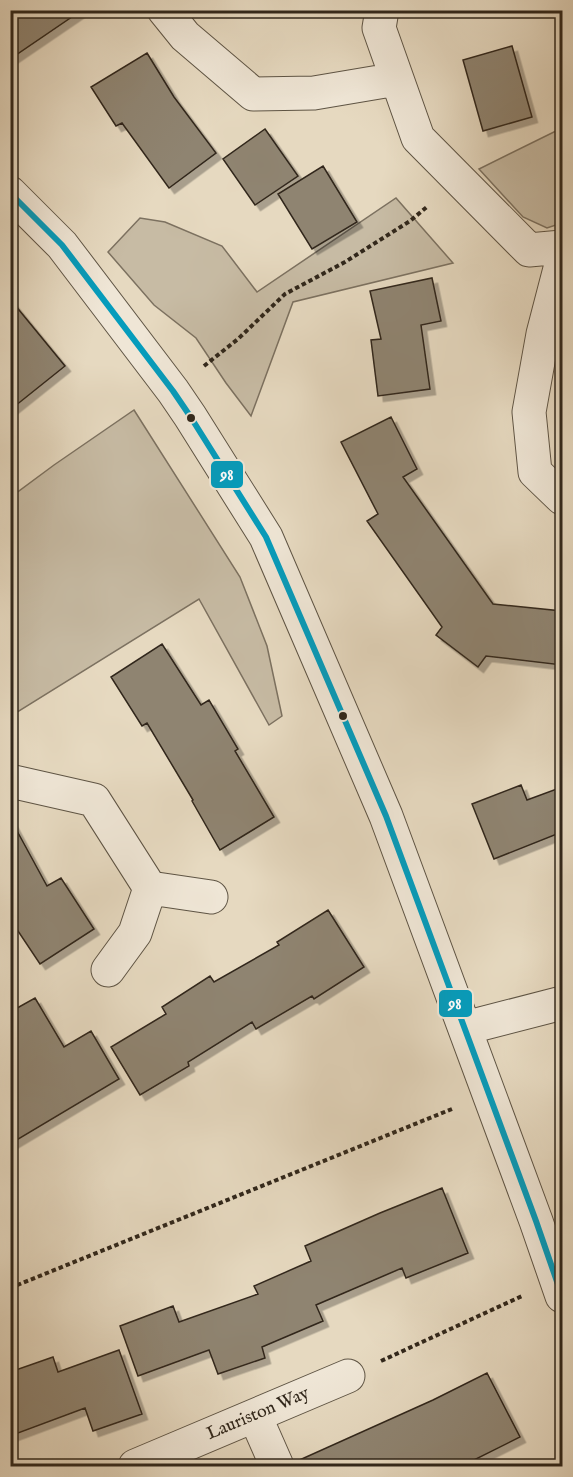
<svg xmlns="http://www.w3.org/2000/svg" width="573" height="1477" font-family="'IM FELL English',serif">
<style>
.green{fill:#c7bba4;stroke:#7c7160;stroke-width:1.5}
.building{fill:#8f8471;stroke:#31271b;stroke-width:1.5;filter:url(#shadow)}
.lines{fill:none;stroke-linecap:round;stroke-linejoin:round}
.minor-casing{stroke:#5e5444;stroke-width:35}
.tertiary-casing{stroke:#5e5444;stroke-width:35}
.path{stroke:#31271b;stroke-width:4;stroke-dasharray:4.5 3;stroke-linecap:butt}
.minor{stroke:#efe6d6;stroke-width:33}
.tertiary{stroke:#efe6d6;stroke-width:33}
.bus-1-casing{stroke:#efe6d6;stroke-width:10}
.bus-1{stroke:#059cbc;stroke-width:6}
.bus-dot{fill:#31271b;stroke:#efe6d6;stroke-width:2}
.labels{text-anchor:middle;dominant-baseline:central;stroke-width:6;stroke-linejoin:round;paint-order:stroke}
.street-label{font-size:18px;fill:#31271b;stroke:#efe6d6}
.line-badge{stroke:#efe6d6;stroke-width:2}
.badge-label{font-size:16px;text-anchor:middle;font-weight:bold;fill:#fff}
</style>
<defs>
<filter id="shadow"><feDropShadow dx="5.5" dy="5.5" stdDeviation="0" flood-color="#0004"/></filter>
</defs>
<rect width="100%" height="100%" fill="#e6d9c0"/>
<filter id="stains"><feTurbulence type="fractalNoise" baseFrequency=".00333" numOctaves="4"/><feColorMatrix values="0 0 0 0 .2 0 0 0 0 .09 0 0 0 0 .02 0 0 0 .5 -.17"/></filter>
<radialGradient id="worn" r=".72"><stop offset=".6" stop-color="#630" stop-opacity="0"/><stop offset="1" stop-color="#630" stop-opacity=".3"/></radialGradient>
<path class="green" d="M562,128V223L547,228L523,217L479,169Z
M396,198L453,263L293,302L251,416L226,383L196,338L154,305L108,252L140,218L165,222L222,246L257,292Z
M134,410L240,577L267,646L282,716L269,725L199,599L11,716V497L54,465Z"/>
<path class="building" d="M10,10H82L10,59Z
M512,46L532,117L483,131L463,60Z
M147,53L174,97L216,153L169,188L122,123L116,126L91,87Z
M265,129L298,176L255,205L223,159Z
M323,166L357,222L312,249L278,194Z
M432,278L441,321L421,325L430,389L378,396L371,340L381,339L370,291Z
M10,299L65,366L10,410Z
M391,417L417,469L403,477L493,604L562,611V665L486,656L478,667L436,635L442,627L367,521L378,514L341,442Z
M162,644L201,705L209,700L238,749L235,751L274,817L220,850L192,801L193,800L147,723L142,726L111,677Z
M521,785L527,800L562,787V832L494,859L472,804Z
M10,818L47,886L61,878L94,929L40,964L10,919Z
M328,910L364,967L314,999L312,996L256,1029L252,1022L188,1062L189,1066L140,1095L111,1047L166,1014L162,1007L210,976L214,982L279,945L277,942Z
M35,998L64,1047L91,1031L119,1079L10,1144V1012Z
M442,1188L468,1253L406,1278L402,1268L316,1305L323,1321L262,1347L265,1358L218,1374L209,1350L138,1376L120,1326L173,1306L179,1322L258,1294L254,1286L311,1261L305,1246L380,1213Z
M119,1350L142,1414L93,1431L85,1408L10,1436V1372L53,1357L58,1372Z
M487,1373L520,1437L460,1467H295V1462L433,1400Z"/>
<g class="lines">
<g class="minor-casing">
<path id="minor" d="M164,10L185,36L253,94L314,93L397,79
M382,10L379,28L418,138L529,250L562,247
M562,261L543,334L529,412L535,472L562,498
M10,781L94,800L150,888L211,897
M108,970L135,933L150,888
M465,1028L562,1003
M255,1416L277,1466
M135,1466L348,1376"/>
</g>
<g class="tertiary-casing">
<path id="tertiary" d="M10,193L62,245L173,391L190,416L266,537L386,816L536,1221L562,1296"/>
</g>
<path class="path" d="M204,366L238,339L285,294L345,262L410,221L428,206
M10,1288L452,1109
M381,1361L522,1296"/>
<use href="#minor" class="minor"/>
<use href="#tertiary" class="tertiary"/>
<g class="bus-1-casing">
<path id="bus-1" d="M10,193L62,245L173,391L190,416L266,537L386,816L536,1221L562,1296"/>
</g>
<use href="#bus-1" class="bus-1"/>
</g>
<g class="bus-dot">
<circle cx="191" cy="418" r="5"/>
<circle cx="343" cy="716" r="5"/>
</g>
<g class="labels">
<g class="street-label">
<text transform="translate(258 1414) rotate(-23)">Lauriston Way</text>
</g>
</g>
<g class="line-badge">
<rect x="210" y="460" width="34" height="29" rx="6" fill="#059cbc"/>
<rect x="438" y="989" width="35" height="29" rx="6" fill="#059cbc"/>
</g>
<g class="badge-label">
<text x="227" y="480">98</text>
<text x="455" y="1009">98</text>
</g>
<rect width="573" height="1477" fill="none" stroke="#e6d9c0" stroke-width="36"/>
<rect x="12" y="12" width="549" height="1453" fill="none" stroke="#31271b" stroke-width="3"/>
<rect x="18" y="18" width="537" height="1441" fill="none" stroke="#31271b" stroke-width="1.5"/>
<rect width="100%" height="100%" filter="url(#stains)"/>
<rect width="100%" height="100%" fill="url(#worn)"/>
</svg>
